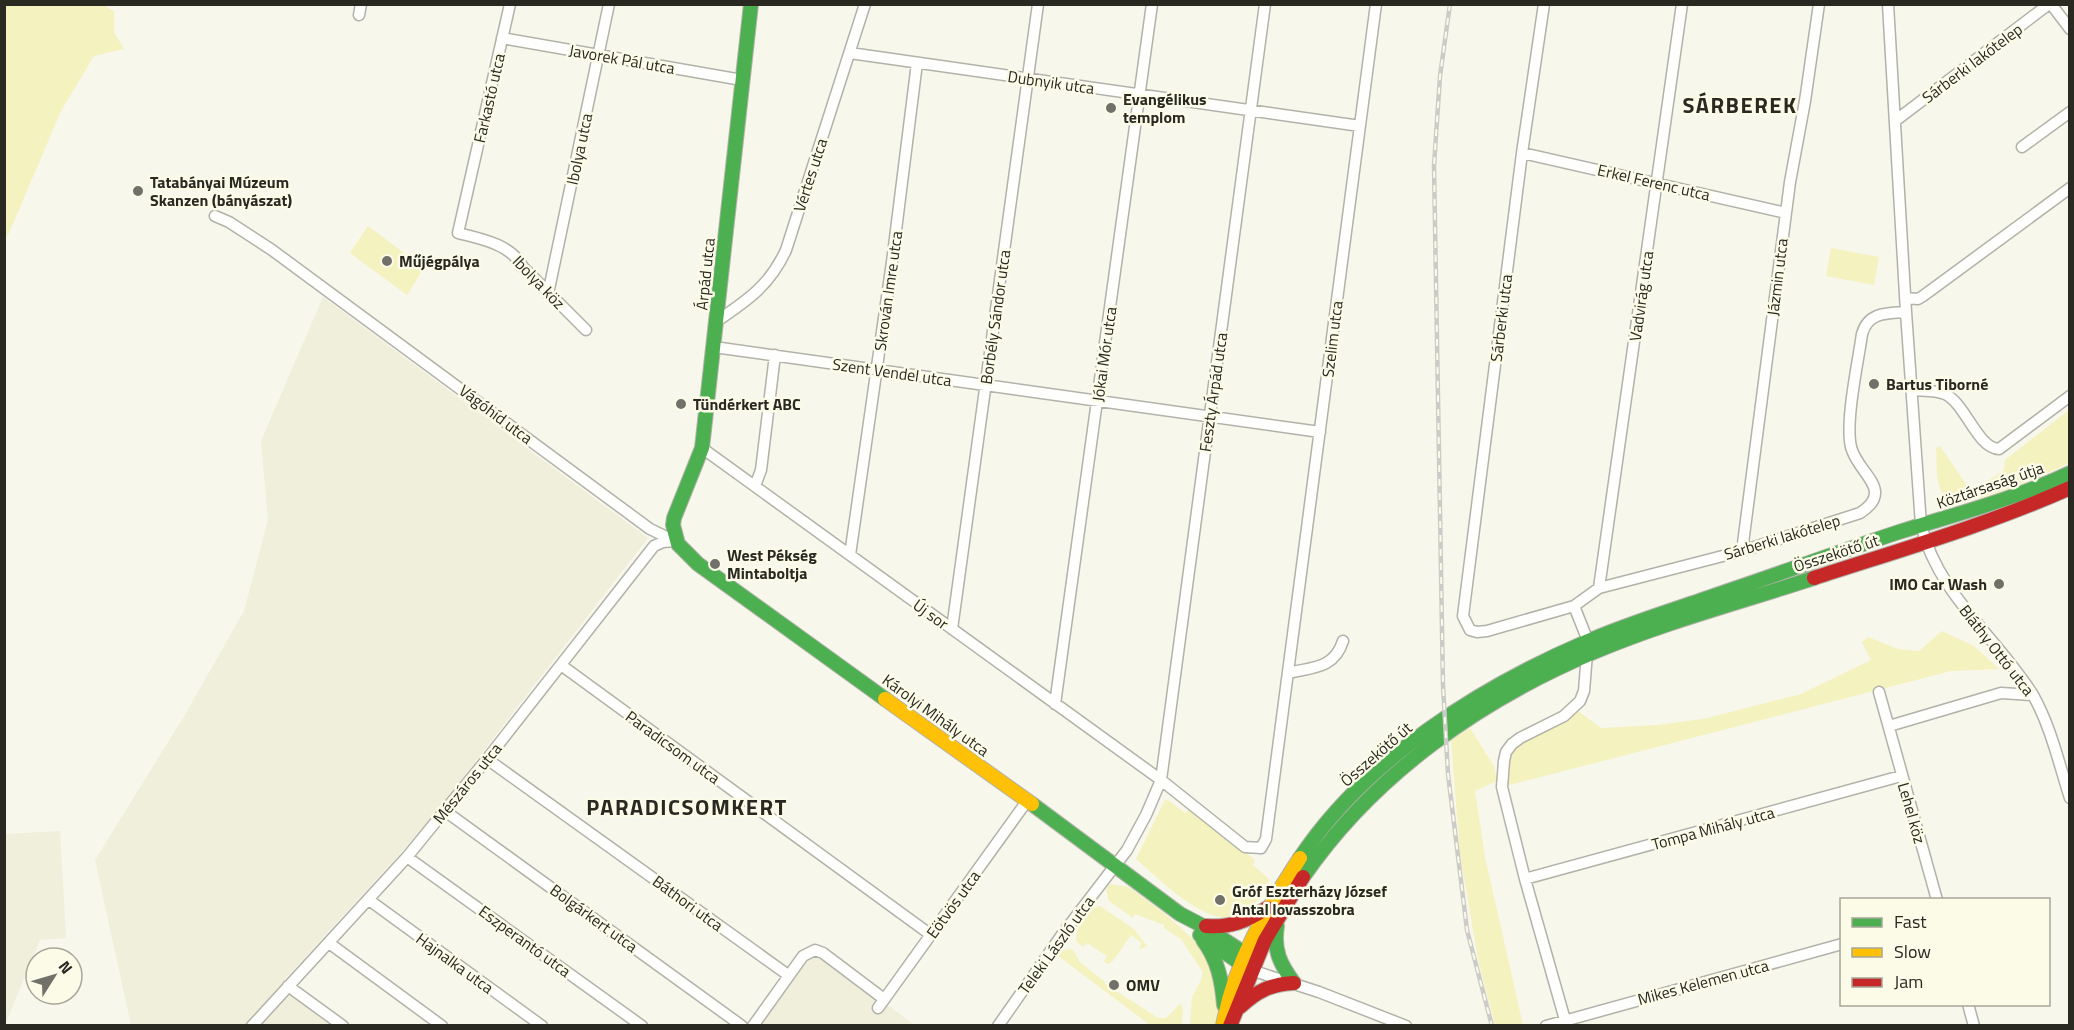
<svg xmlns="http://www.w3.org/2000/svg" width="2074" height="1030" font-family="'Titillium Web',sans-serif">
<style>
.built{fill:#f0efdb}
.green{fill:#f4f2bf}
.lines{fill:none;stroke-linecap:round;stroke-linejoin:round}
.street-casing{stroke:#b2b2aa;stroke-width:13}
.fast-casing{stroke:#b2b2aa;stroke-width:16}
.slow-casing{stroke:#b2b2aa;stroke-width:16}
.jam-casing{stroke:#b2b2aa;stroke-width:16}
.street{stroke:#fefefc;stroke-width:10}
.fast{stroke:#4caf50;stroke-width:14}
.slow{stroke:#ffc107;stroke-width:14}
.jam{stroke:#c62828;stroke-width:14}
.rail-casing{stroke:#cbcbc7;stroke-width:4.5}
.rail{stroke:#fbfbe8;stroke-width:2;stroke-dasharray:7;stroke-linecap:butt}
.poi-dot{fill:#717169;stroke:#fbfbe8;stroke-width:2}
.labels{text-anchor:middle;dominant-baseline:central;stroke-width:5;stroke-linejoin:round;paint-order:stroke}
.street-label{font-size:16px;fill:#292922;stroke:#fbfbe8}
.poi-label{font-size:16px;font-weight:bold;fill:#292922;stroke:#fbfbe8;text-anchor:start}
.district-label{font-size:22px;font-weight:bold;letter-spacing:1.5px;fill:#292922;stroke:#fbfbe8}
</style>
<rect width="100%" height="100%" fill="#f7f7ec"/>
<path class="built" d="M323,297L648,538L428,823L284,980L344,1025H131L95,860L183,718L244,611L268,520L261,441Z
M60,831L66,938L40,940L5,1025V834Z
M809,947L884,1002L914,1025L752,1026Z"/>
<path class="green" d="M5,4L103,5L114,11V32L124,49L94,56L61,111L9,233L5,238Z
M368,226L424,268L407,295L350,253Z
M1831,248L1879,257L1874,285L1826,276Z
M2069,410V463C2048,474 1978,503 1957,502C1953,502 1948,500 1945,497C1935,486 1937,461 1936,448L1940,446L1968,487H1980L2004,470L2005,460Z
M1942,631L1974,646L1999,669L1951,671L1502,787L1506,752L1574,708L1601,728L1658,725L1703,719L1801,694L1871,660L1862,642L1868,637L1898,649L1919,651Z
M1470,728L1494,766L1497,781L1475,791L1485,857L1523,1025H1495L1479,964L1460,855L1451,740Z
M1165,800H1168L1185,813L1190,808L1255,860L1253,865L1270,880C1263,891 1257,905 1245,913C1212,935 1159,878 1136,859Z
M1109,884L1129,887L1164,913L1203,948L1221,992L1216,1025H1190L1192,997L1202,978V971L1181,939L1164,928V925L1135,914L1133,918L1109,901L1106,890Z
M1100,906L1134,929L1147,946L1140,949L1139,948L1142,943L1131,935L1113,961L1108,964L1104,962L1107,956L1087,943L1083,947L1076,941C1075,929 1088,908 1100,906Z
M1067,949L1073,950L1080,962L1105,982L1104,983L1158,1018H1166L1181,1003L1183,1010L1182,1025H1150L1057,955Z"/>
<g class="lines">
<g class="street-casing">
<path id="street" d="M510,4L458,233C482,239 510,244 523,267L586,330
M1544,4L1522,153L1463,616L1470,630L1477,632L1487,631L1574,606L1599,588L1742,551L1860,513C1896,490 1857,473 1851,447C1845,421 1858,363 1862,334C1868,312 1887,313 1906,312
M1888,4L1906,312L1921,525C1938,595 1997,637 2033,695C2051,727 2059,764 2070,798
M2051,4L2070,29
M359,15L361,4
M502,38L742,80
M850,53L1360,126
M1895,121L2049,4
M2022,147L2070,112
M1522,153L1786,213
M215,216L229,222L272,250L650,529L673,540
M548,294L609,4
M1905,298L1918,299L1923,296L2070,188
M717,321C748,300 770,285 786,250L865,4
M714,347L1320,432
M1912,390C1923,391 1935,390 1945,394C1966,404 1977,448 1999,449L2070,396
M702,448L1161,780L1245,847L1261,848L1266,839L1376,4
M755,486L761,470L775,355
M1742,551L1790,182L1805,101L1819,4
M850,555L892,262L917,63
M1599,588L1682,4
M952,629L1038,4
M561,665L931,935
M1288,673C1313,667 1334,669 1343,641
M1879,692L1937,900
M1055,704L1152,4
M1889,726L2001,693L2032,695
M487,759L788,975
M445,811L742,1026
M407,857L642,1026
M1525,879L1901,776
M369,900L542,1026
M329,943L442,1026
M1251,970L1319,992L1406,1026
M288,986L343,1026
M1968,1004L1974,1026
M878,1008L1027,801
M1565,1020L1525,879L1502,787L1504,761L1506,752L1512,744L1520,738L1564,716L1580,701L1584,691L1588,641L1574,606
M252,1026L407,857L487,759L654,546L663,542L676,541
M753,1026L803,956L815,950L823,953L884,999
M998,1026L1061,936L1127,850L1146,815L1161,780L1265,4
M1546,1026L1842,944"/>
</g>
<g class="fast-casing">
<path id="fast" d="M751,4L702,448L674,518L673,525L678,544L698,564L885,699
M1032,804L1180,914L1203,926L1255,960
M1300,858C1366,759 1479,688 1586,642C1629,623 1674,610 1719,594C1779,574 1838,552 1899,532C1956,514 2015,499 2070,473
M1303,877C1374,774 1480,700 1594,652C1665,622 1741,602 1814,578
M1277,926C1273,950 1280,964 1294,983
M1200,935L1247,968
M1203,940C1218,960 1222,981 1224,1005"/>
</g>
<g class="slow-casing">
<path id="slow" d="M885,699L1032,804
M1223,1026C1234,963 1266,910 1300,858"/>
</g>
<g class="jam-casing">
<path id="jam" d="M1814,578C1900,550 1987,525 2070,488
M1206,926C1230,928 1247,921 1267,908
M1240,1007C1257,991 1271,984 1294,983
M1230,1026L1265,940L1303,877"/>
</g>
<use href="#street" class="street"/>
<use href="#fast" class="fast"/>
<use href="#slow" class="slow"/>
<use href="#jam" class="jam"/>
<g class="rail-casing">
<path id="rail" d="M1450,4L1440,76L1434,166L1443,686L1448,774L1467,930L1492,1026"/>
</g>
<use href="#rail" class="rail"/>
</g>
<g class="poi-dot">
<circle cx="1111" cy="108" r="6"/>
<circle cx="138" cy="191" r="6"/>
<circle cx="387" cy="261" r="6"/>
<circle cx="1874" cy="384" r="6"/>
<circle cx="681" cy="404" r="6"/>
<circle cx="715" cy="564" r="6"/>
<circle cx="1999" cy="584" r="6"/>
<circle cx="1220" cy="900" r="6"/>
<circle cx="1114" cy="985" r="6"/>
</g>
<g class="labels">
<g class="street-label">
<text transform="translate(622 59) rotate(10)">Javorek Pál utca</text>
<text transform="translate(1972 63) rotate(-37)">Sárberki lakótelep</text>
<text transform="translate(1051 82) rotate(8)">Dubnyik utca</text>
<text transform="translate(489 98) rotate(-77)">Farkastó utca</text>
<text transform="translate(579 149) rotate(-78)">Ibolya utca</text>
<text transform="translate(810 175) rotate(-72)">Vértes utca</text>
<text transform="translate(1654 182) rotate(13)">Erkel Ferenc utca</text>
<text transform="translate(705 274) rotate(-84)">Árpád utca</text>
<text transform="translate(1777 277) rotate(-83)">Jázmin utca</text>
<text transform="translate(539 282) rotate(46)">Ibolya köz</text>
<text transform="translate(888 291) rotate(-82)">Skrován Imre utca</text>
<text transform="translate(1641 296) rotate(-82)">Vadvirág utca</text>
<text transform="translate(995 317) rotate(-82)">Borbély Sándor utca</text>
<text transform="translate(1501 318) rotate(-83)">Sárberki utca</text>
<text transform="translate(1332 339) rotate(-83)">Szelim utca</text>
<text transform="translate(1104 354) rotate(-82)">Jókai Mór utca</text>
<text transform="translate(892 372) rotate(8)">Szent Vendel utca</text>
<text transform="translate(1213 392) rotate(-82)">Feszty Árpád utca</text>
<text transform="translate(496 414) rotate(37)">Vágóhíd utca</text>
<text transform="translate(1990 485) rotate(-19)">Köztársaság útja</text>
<text transform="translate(1782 537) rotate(-17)">Sárberki lakótelep</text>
<text transform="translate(1836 553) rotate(-18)">Összekötő út</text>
<text transform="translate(931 614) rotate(36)">Új sor</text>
<text transform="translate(1997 650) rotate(52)">Bláthy Ottó utca</text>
<text transform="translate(936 715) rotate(36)">Károlyi Mihály utca</text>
<text transform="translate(673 747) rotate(36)">Paradicsom utca</text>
<text transform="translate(1376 754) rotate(-41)">Összekötő út</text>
<text transform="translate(467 783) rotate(-51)">Mészáros utca</text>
<text transform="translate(1912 813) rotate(74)">Lehel köz</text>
<text transform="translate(1713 828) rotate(-15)">Tompa Mihály utca</text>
<text transform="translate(688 903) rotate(36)">Báthori utca</text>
<text transform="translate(953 904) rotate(-54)">Eötvös utca</text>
<text transform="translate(594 918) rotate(36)">Bolgárkert utca</text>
<text transform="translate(525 941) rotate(36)">Eszperantó utca</text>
<text transform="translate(1056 945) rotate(-54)">Teleki László utca</text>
<text transform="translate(455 963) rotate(36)">Hajnalka utca</text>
<text transform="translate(1703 982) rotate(-15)">Mikes Kelemen utca</text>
</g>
<g class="poi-label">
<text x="1123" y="99">Evangélikus<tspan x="1123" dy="18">templom</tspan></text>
<text x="150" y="182">Tatabányai Múzeum<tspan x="150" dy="18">Skanzen (bányászat)</tspan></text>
<text x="399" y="261">Műjégpálya</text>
<text x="1886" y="384">Bartus Tiborné</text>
<text x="693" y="404">Tündérkert ABC</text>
<text x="727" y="555">West Pékség<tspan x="727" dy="18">Mintaboltja</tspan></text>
<text x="1987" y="584" text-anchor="end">IMO Car Wash</text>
<text x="1232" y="891">Gróf Eszterházy József<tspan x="1232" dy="18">Antal lovasszobra</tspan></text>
<text x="1126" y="985">OMV</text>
</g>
<g class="district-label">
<text x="1740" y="105">SÁRBEREK</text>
<text x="687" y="807">PARADICSOMKERT</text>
</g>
</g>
<rect width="2074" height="1030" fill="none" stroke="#292922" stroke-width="12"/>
<rect x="1840" y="898" width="210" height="108" fill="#fbfbe8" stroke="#a7a799" stroke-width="1.5"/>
<rect x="1852" y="918" width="30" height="9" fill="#4caf50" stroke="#a7a799" stroke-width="1.5"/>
<text x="1894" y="928" font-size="18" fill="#292922">Fast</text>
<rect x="1852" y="948" width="30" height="9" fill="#ffc107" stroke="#a7a799" stroke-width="1.5"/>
<text x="1894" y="958" font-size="18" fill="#292922">Slow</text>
<rect x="1852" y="978" width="30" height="9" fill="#c62828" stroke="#a7a799" stroke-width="1.5"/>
<text x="1894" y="988" font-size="18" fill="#292922">Jam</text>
<g transform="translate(54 976) rotate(53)"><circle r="28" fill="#fbfbe8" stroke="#a7a799" stroke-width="1.5"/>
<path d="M0-4.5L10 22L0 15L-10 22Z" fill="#717169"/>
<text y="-9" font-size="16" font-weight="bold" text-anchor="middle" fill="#292922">N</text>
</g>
</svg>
